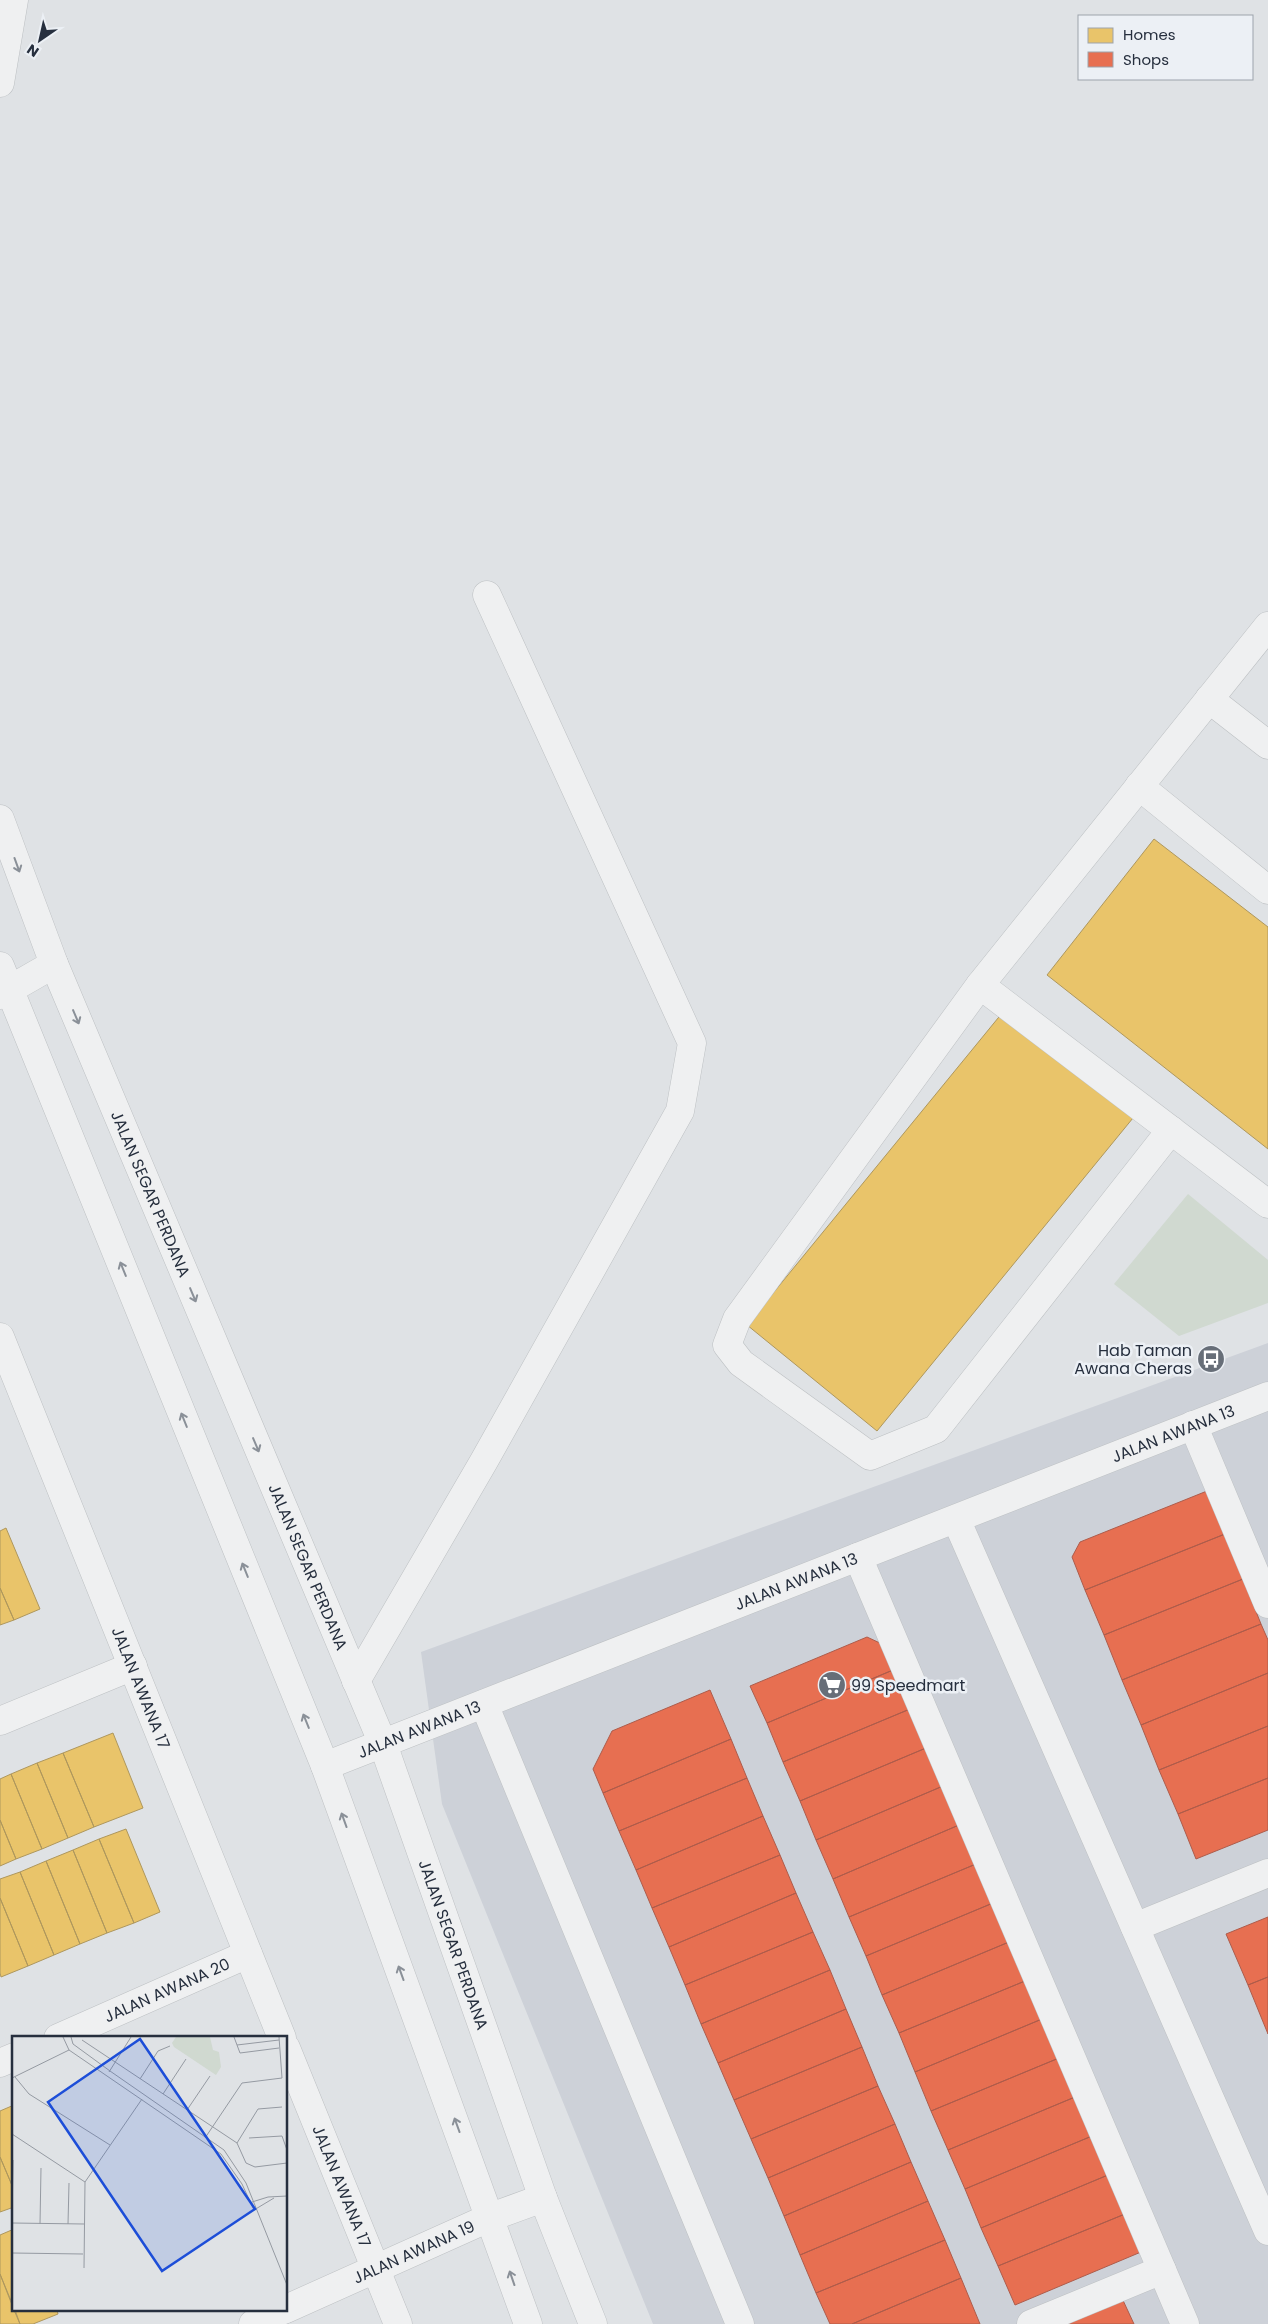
<svg xmlns="http://www.w3.org/2000/svg" width="1268" height="2324" font-family="Poppins,sans-serif">
<style>
.built{fill:#cdd1d8}
.green{fill:#d0d9d0}
.homes{fill:#e9c46a;stroke:#ae975d}
.shops{fill:#e76f51;stroke:#ad5c4b}
.lines{fill:none;stroke-linecap:round;stroke-linejoin:round}
.minor-casing{stroke:#bdc0c3;stroke-width:29}
.minor{stroke:#eff0f1;stroke-width:28}
.oneway{stroke:#8a9098}
.labels{text-anchor:middle;dominant-baseline:central;stroke-width:5;stroke-linejoin:round;paint-order:stroke}
.street-label{font-size:16px;fill:#262f3e;stroke:#ecf0f5}
.poi-label{font-size:16px;fill:#262f3e;stroke:#ecf0f5;text-anchor:end}
.inset-road{fill:none;stroke:#959aa2;stroke-width:1}
.view{fill:#1d4ed8;fill-opacity:0.15;stroke:#1d4ed8;stroke-width:2.5}
.inset-edge{fill:none;stroke:#262f3e;stroke-width:2.5}
</style>
<rect width="100%" height="100%" fill="#dfe2e5"/>
<path class="built" d="M1268,1343V2324H653L442,1804L421,1652Z"/>
<path class="green" d="M1188,1194L1268,1260V1303L1179,1336L1114,1284Z"/>
<path class="homes" d="M1154,839L1268,927V1149L1047,975Z
M1003,1012L1133,1118L877,1431L747,1325Z
M6,1528L40,1609L14,1620L0,1588V1531Z
M0,1588L14,1620L0,1625Z
M113,1733L143,1808L94,1827L63,1753Z
M63,1753L94,1827L68,1838L37,1763Z
M37,1763L68,1838L42,1849L11,1774Z
M11,1774L42,1849L16,1859L0,1820V1779Z
M0,1820L16,1859L0,1866Z
M126,1829L160,1912L134,1923L99,1839Z
M99,1839L134,1923L107,1933L73,1850Z
M73,1850L107,1933L80,1944L46,1861Z
M46,1861L80,1944L54,1955L20,1872Z
M20,1872L54,1955L28,1966L0,1898V1879Z
M0,1898L28,1966L1,1977L0,1973Z
M14,2105V2190L0,2157V2111Z
M0,2157L14,2190V2207L0,2212Z
M14,2229V2308L0,2274V2235Z
M0,2274L14,2310L20,2324H0Z
M15,2310H57L58,2314L33,2324H20Z"/>
<path class="shops" d="M1207,1491L1225,1534L1085,1590L1072,1557L1080,1542Z
M1225,1534L1243,1579L1104,1635L1085,1590Z
M1243,1579L1261,1624L1122,1680L1104,1635Z
M1261,1624L1268,1640V1673L1141,1725L1122,1680Z
M867,1637L882,1644L893,1670L767,1723L750,1686Z
M893,1670L910,1709L783,1762L767,1723Z
M1268,1673V1726L1159,1770L1141,1725Z
M710,1690L731,1739L603,1793L593,1769L612,1731Z
M910,1709L926,1748L800,1801L783,1762Z
M1268,1726V1778L1178,1814L1159,1770Z
M731,1739L747,1778L619,1831L603,1793Z
M926,1748L943,1786L816,1840L800,1801Z
M747,1778L763,1816L636,1870L619,1831Z
M1268,1778V1830L1196,1859L1178,1814Z
M943,1786L959,1825L833,1879L816,1840Z
M763,1816L780,1855L652,1908L636,1870Z
M959,1825L976,1864L849,1917L833,1879Z
M780,1855L796,1893L669,1947L652,1908Z
M976,1864L993,1903L866,1956L849,1917Z
M796,1893L813,1932L685,1985L669,1947Z
M993,1903L1009,1942L882,1995L866,1956Z
M1268,1917V1977L1248,1985L1226,1934Z
M813,1932L830,1970L701,2024L685,1985Z
M1009,1942L1025,1981L899,2033L882,1995Z
M830,1970L846,2009L718,2063L701,2024Z
M1268,1977V2034L1248,1985Z
M1025,1981L1042,2019L915,2072L899,2033Z
M846,2009L862,2047L734,2100L718,2063Z
M1042,2019L1059,2058L931,2111L915,2072Z
M862,2047L878,2086L751,2139L734,2100Z
M1059,2058L1075,2097L948,2150L931,2111Z
M878,2086L895,2124L768,2178L751,2139Z
M1075,2097L1092,2136L965,2189L948,2150Z
M895,2124L911,2162L784,2216L768,2178Z
M1092,2136L1108,2175L981,2228L965,2189Z
M911,2162L928,2201L800,2255L784,2216Z
M1108,2175L1125,2214L998,2266L981,2228Z
M928,2201L945,2240L816,2293L800,2255Z
M1125,2214L1141,2252L1015,2305L998,2266Z
M945,2240L961,2278L852,2324H830L816,2293Z
M961,2278L980,2324H852Z
M1121,2296L1134,2324H1057Z"/>
<g class="lines">
<g class="minor-casing">
<g id="minor">
<path d="M0,83L14,0"/>
<path d="M1209,699L1268,745"/>
<path d="M1139,786L1268,890"/>
<path id="s1" d="M0,819L54,964L383,1744L543,2198L593,2324"/>
<path d="M0,966L325,1766L528,2324"/>
<path d="M980,985L1268,1204"/>
<path d="M0,995L54,964"/>
<path d="M1171,1130L936,1429L870,1456L741,1363L727,1345L737,1319L980,985L1268,626"/>
<path id="s2" d="M0,1337L282,2038"/>
<path d="M1193,1425L1268,1604"/>
<path d="M956,1519L1268,2231"/>
<path d="M858,1557L1185,2324"/>
<path d="M356,1681L484,1461L680,1111L692,1043L487,595"/>
<path d="M484,1704L740,2324"/>
<path d="M0,1721L133,1666"/>
<path id="s3" d="M325,1766L1268,1396"/>
<path d="M1135,1927L1268,1873"/>
<path id="s4" d="M58,2038L248,1954"/>
<path id="s5" d="M286,2048L398,2324"/>
<path d="M0,2063L14,2057"/>
<path id="s6" d="M286,2309L491,2217L543,2198"/>
<path d="M253,2324L283,2310"/>
<path d="M1031,2324L1162,2270"/>
</g>
</g>
<use href="#minor" class="minor"/>
</g>
<defs><path id="oneway-shaft" d="M-6 0H5M1.5-3L5.5 0L1.5 3" fill="none" stroke-width="1.6" stroke-linecap="round" stroke-linejoin="round" transform="scale(1.25)"/></defs>
<g class="oneway">
<use href="#oneway-shaft" transform="translate(17 865) rotate(70)"/>
<use href="#oneway-shaft" transform="translate(76 1017) rotate(67)"/>
<use href="#oneway-shaft" transform="translate(123 1269) rotate(-112)"/>
<use href="#oneway-shaft" transform="translate(193 1295) rotate(67)"/>
<use href="#oneway-shaft" transform="translate(184 1420) rotate(-112)"/>
<use href="#oneway-shaft" transform="translate(256 1445) rotate(67)"/>
<use href="#oneway-shaft" transform="translate(245 1570) rotate(-112)"/>
<use href="#oneway-shaft" transform="translate(306 1721) rotate(-112)"/>
<use href="#oneway-shaft" transform="translate(344 1820) rotate(-110)"/>
<use href="#oneway-shaft" transform="translate(401 1973) rotate(-110)"/>
<use href="#oneway-shaft" transform="translate(457 2125) rotate(-110)"/>
<use href="#oneway-shaft" transform="translate(512 2278) rotate(-109)"/>
</g>
<defs>
<g id="bus-disc" transform="scale(1.4375)"><circle r="9.5" fill="#676e78" stroke="#ecf0f5"/><path d="M-5-6H5V4H4V6H2V4H-2V6H-4V4H-5ZM-3.5-4V0h7V-4ZM-3.5 1.2v1.5H-2V1.2ZM2 1.2v1.5H3.5V1.2Z" fill="#fff"/></g>
<g id="supermarket-disc" transform="scale(1.4375)"><circle r="9.5" fill="#676e78" stroke="#ecf0f5"/><path d="M-6-5.5h2.5l.6 2H6L4.5 2H-2.5L-4.4-4H-6ZM-1.5 3.2a1.3 1.3 0 1 0 .1 0ZM3 3.2a1.3 1.3 0 1 0 .1 0Z" fill="#fff"/></g>
</defs>
<g fill-rule="evenodd">
<use href="#bus-disc" x="1211" y="1359"/>
<use href="#supermarket-disc" x="832" y="1685"/>
</g>
<g class="labels">
<g class="street-label">
<text stroke="none"><textPath href="#s1" startOffset="404">JALAN SEGAR PERDANA</textPath></text>
<text stroke="none"><textPath href="#s3" startOffset="911">JALAN AWANA 13</textPath></text>
<text stroke="none"><textPath href="#s1" startOffset="809">JALAN SEGAR PERDANA</textPath></text>
<text stroke="none"><textPath href="#s3" startOffset="506">JALAN AWANA 13</textPath></text>
<text stroke="none"><textPath href="#s2" startOffset="378">JALAN AWANA 17</textPath></text>
<text stroke="none"><textPath href="#s3" startOffset="101">JALAN AWANA 13</textPath></text>
<text stroke="none"><textPath href="#s1" startOffset="1214">JALAN SEGAR PERDANA</textPath></text>
<text stroke="none"><textPath href="#s4" startOffset="119">JALAN AWANA 20</textPath></text>
<text stroke="none"><textPath href="#s5" startOffset="149">JALAN AWANA 17</textPath></text>
<text stroke="none"><textPath href="#s6" startOffset="140">JALAN AWANA 19</textPath></text>
</g>
<g class="poi-label">
<text x="1192" y="1350">Hab Taman<tspan x="1192" dy="18">Awana Cheras</tspan></text>
<text x="851" y="1685" text-anchor="start">99 Speedmart</text>
</g>
</g>
<g transform="translate(12 2036)">
<rect width="275" height="275" fill="#dfe2e5"/>
<path d="M164,1H198L201,14L207,16L209,31L204,39L162,11L160,7Z" fill="#d0d9d0"/>
<path class="inset-road" d="M51,1L57,14L209,118L230,148L242,174L262,162M59,1L61,8L98,35L212,114L234,147L275,249M222,1L228,17L267,12M70,4L225,107M225,9L267,4M97,36L119,1M3,41L17,58L98,109M0,42L57,14M128,43L146,15L158,10M151,58L174,23M175,74L198,40M0,98L73,146M193,102L230,47L270,42L267,1M237,102L270,100L275,114M225,107L234,127L243,131L275,127M225,107L246,73L270,71M240,166L256,161L275,160M0,187L72,188M0,187L1,124M28,188L29,132M56,188L57,147M0,217L71,218M72,232L73,146L130,63"/>
<path class="view" d="M128,3L243,173L150,235L36,66Z"/>
<rect width="275" height="275" class="inset-edge"/>
</g>
<rect x="1078" y="15" width="175" height="65" fill="#ecf0f5" stroke="#9da3ac"/>
<rect x="1088" y="28" width="25" height="15" fill="#e9c46a" stroke="#9da3ac"/>
<text x="1123" y="40" font-size="15" fill="#262f3e">Homes</text>
<rect x="1088" y="52" width="25" height="15" fill="#e76f51" stroke="#9da3ac"/>
<text x="1123" y="65" font-size="15" fill="#262f3e">Shops</text>
<g transform="translate(40 40) rotate(214)" stroke="#ecf0f5" stroke-width="4" paint-order="stroke">
<path d="M0-4L9 19L0 12L-9 19Z" fill="#262f3e"/>
<text y="-8" font-size="14" font-weight="bold" text-anchor="middle" fill="#262f3e">N</text>
</g>
</svg>
